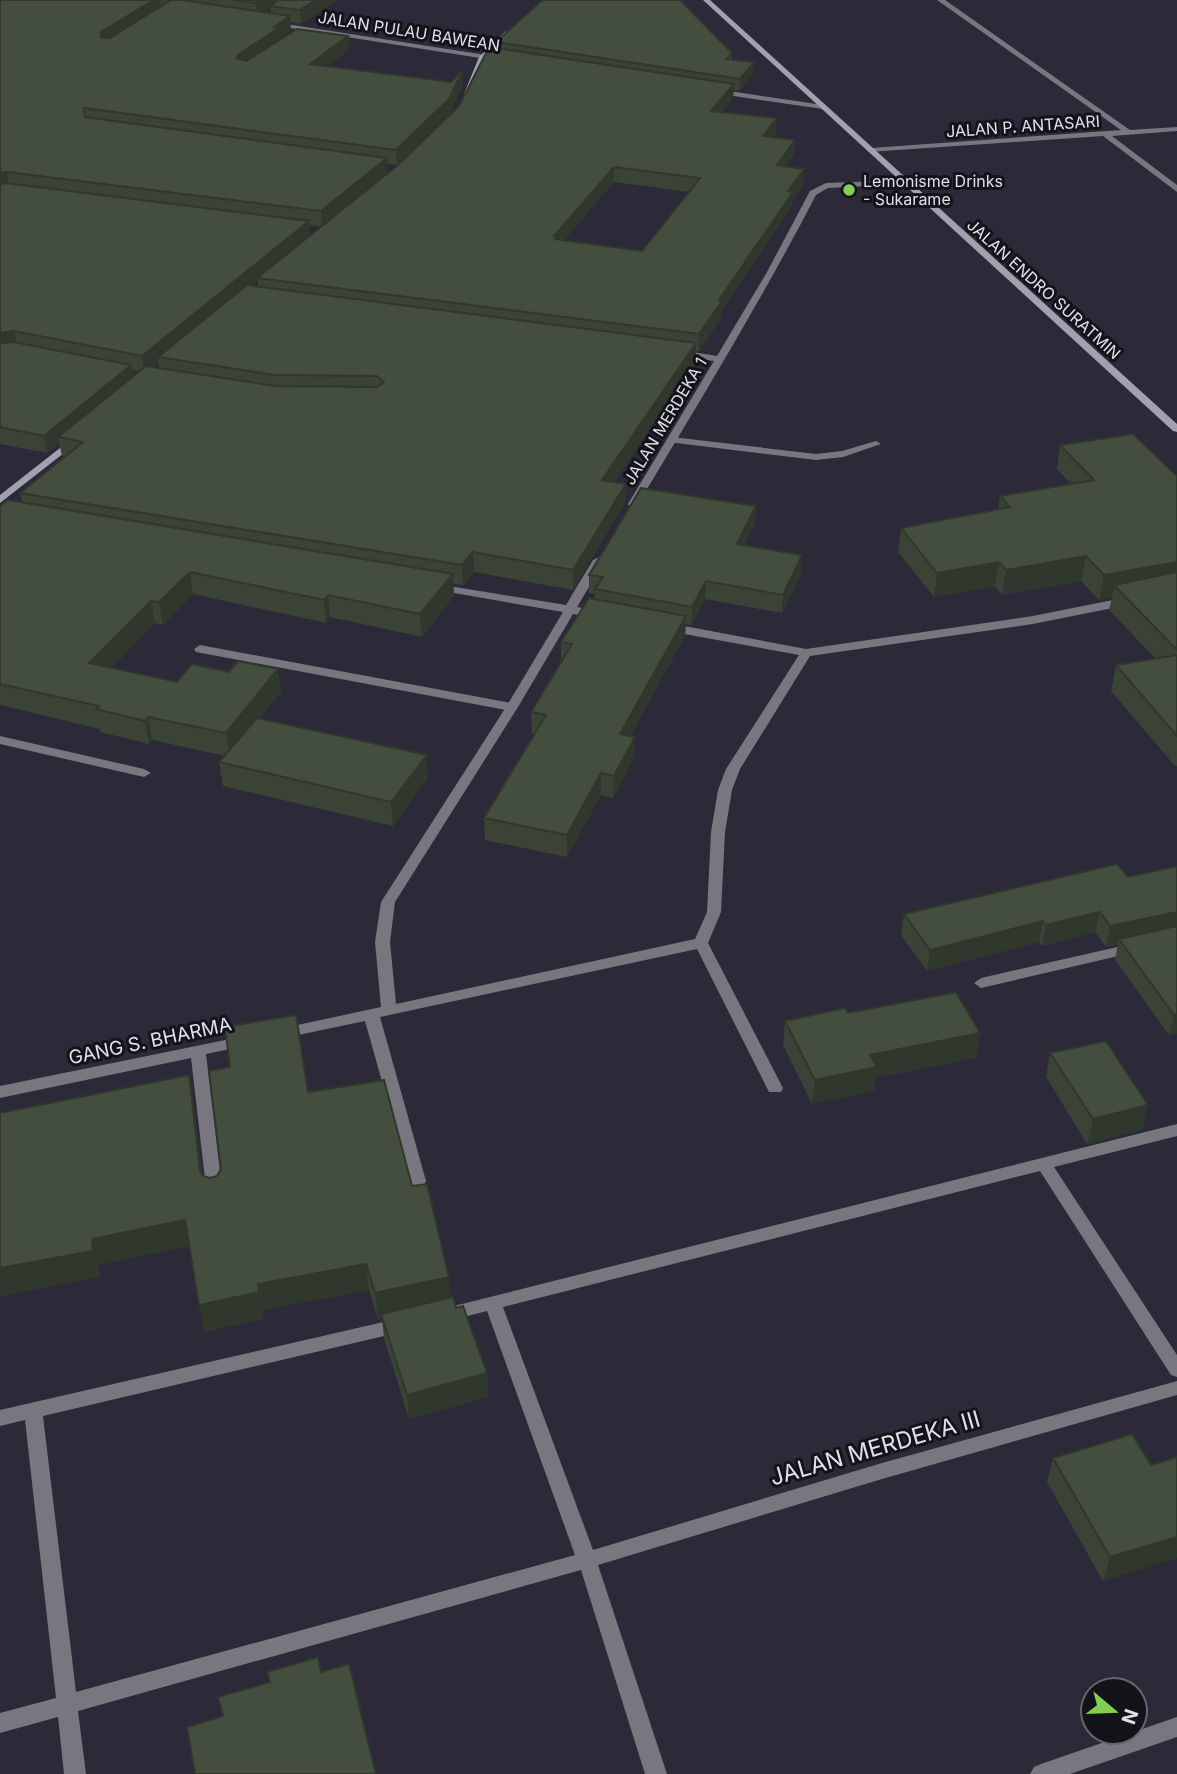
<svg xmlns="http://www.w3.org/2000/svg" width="1177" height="1774" font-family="Inter,sans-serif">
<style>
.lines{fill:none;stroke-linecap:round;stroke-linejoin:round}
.lane{fill:#78777f;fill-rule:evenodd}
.street{fill:#78777f;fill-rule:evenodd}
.secondary{fill:#a3a1af;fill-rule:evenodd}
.wall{fill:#3a4336;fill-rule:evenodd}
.shaded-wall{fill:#30372c}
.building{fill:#444e3f;stroke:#30372c;stroke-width:2;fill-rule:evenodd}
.poi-dot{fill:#81d050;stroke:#14131a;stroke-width:2.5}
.labels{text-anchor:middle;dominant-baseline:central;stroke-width:6;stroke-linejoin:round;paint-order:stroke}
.far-street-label{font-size:16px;fill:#e1e0ea;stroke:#14131a}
.far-poi-label{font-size:16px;fill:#e1e0ea;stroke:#14131a;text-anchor:start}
.street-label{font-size:19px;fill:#e1e0ea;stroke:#14131a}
.near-street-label{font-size:23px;fill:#e1e0ea;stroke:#14131a}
</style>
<rect width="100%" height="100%" fill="#2c2939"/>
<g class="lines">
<path class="lane" d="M672,437L816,454L842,451L876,441L881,444L843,457L816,460L668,442L667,440Z
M200,645L512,703L518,707L512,711L196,652L194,649Z"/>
<path class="street" d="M937,0H945L1130,130L1177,127V131L1112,136L1177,185V192L1103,136L868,152V148H871L1121,130Z
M273,22L499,57L503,59L499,61L271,25Z
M716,89L823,105L827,107L823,109L713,93L712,91Z
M908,180V184H905L828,188L816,195C761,301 700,401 638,504L633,507L629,506L628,504L714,361L680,356L675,353L680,350L717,356L767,272L810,191L826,183Z
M599,557L605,560L577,607L601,611L603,614L597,618L573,614L518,707L395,902L390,942L396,1004L695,939L707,912L711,832L718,790L726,769L799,655L668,631L662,627L664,624L668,623L806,649L1033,616L1128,597L1134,601L1128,605L1033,624L810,656L740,769L732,790L725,832L721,912L708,943L783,1088L781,1092H769L697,949L380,1017L426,1181L424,1185L418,1187L412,1185L410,1181L365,1021L279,1039L274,1038L271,1034L274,1030L279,1029L381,1007L375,942L381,902L506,707L563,612L437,590L431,587L437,584L566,605L593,560Z
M0,736L144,769L151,773L144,777L0,744Z
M1135,943L1140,945L1142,948L1140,951L981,988L974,983L981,978Z
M245,1036L250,1037L253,1041L250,1045L206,1054L223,1196L221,1200L215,1202L209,1200L207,1196L191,1058L0,1098V1086Z
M1177,1124V1136L1054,1167L1177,1355V1377L1171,1375L1040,1171L503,1307L593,1550L882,1463L1177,1381V1395L882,1479L598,1565L667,1774H645L581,1570L78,1711L86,1774H64L58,1717L0,1733V1713L56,1698L25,1420L0,1426V1410L401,1318L407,1320L410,1325L407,1330L401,1332L43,1416L76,1692L575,1555L487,1311L448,1321L442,1319L439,1314L442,1309Z
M1177,1717V1737L1070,1774H1030L1034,1767L1041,1764Z"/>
<path class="secondary" d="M703,0H710L1177,424V432L1173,431Z
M506,31L513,33L486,58L471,92L464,94L479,57Z
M74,437L79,440L78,442L0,503V495Z"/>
</g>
<path class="wall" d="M0,0H337L301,24L290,22L291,30L281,37V39L349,50L327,66L463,85L450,113L397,165L387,164L388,173L398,165L459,106L496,48V42L732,53V60L753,74L739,91L734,90L733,98L722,112L776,133L773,137L794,154L786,166L804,169L803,184L792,200V207L722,311V317L699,351H696V361L614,482L626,484L625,503L573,590L474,572L463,585L453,584L454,596L422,637L330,617L326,623L193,594L163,625L155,623L111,668L177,682L229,672L278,669L281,692L259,719L428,778L393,826L223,786L219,762L225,756L152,740L149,744L100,732V729L0,705V506L22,502L20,493L65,456H62L59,443L47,453L0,444ZM270,9L271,13L264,12ZM614,182L690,192L642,251L564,240ZM309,225L321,227L310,236ZM258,280V287L251,286ZM158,362L159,368L152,367ZM132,370L140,371L133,377Z
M1060,445L1177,476V766H1175L1111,691L1116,665L1155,658L1109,610L1112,598L1099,600L1081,581L1002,595L995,587L934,597L898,552L901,528L998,509L1000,496L1071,484L1057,469Z
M756,506L755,524L744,545L801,574L782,613L705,599L691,625L686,624L685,636L630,736L634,758L613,798L601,795L567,857L485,840L484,818L534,734L532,733L531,712L561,662V642L595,599V594L589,593V575Z
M1177,866V1034L1169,1035L1115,960L1118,944L1106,947L1095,932L1042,946L1039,942L927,971L901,935L904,914L1128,877Z
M848,1013L980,1033L976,1058L876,1078L874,1091L812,1104L783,1045L785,1021Z
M1050,1053L1148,1105L1142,1130L1087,1144L1046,1077Z
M308,1092L412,1186L449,1277L450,1297L487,1373L488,1397L409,1419L384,1338L382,1319L378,1320L369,1290L262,1310L263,1319L204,1332L190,1246L98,1265L100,1277L0,1296V1113L193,1101L202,1173L203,1176L210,1178L217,1176Z
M1177,1457V1558L1103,1581L1047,1482L1053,1458L1151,1465Z"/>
<path class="shaded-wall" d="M154,0H160L161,10L103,46L101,32Z
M261,0H284L270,6V9L257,17L256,3Z
M315,0H337L301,24L300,10Z
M290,16L291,30L281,37V41L240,69L237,58L238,55L274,27Z
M348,36L349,50L311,78L310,64Z
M754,62L753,74L739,91L740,79Z
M463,70V85L450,113L397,165L396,150Z
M734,84L733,98L711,125V111Z
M777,118L776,133L763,151V136Z
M795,140L794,154L776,180L777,165Z
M387,158L388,173L322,227L321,211Z
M614,167V182L557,249L554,236Z
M804,169L803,184L792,200V207L722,311V317L699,351V334L719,300L788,191Z
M7,172L9,187L0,189V173Z
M309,221L310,237L257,278L258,280L163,358L158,357V362L145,373L142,356Z
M14,331L18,347L0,350V333Z
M696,343V361L602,499V480Z
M131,365L134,382L58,437L59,443L47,453L44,436Z
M626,484L625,503L573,590V570Z
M756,506L755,524L736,562L737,544Z
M473,552L474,572L463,585L462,565Z
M802,555L801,574L782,613L783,595Z
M1086,556L1081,581L1002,595L1006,570Z
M999,562L995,587L934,597L937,573Z
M1177,562V585H1114L1112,598L1099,600L1104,575Z
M190,572L193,594L163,625L159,602Z
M453,574L454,596L422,637L420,614Z
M706,581L705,599L691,625L692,607Z
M328,595L330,617L326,623L324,600Z
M151,601L155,623L94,686L89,663Z
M686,616L685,636L619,755L620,734Z
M278,669L281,692L229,757L226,733Z
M148,717L152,740L149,744L145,721Z
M635,737L634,758L613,798L614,776Z
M427,755L428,778L393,826L391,802Z
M601,773V795L567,857V835Z
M1100,912L1095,932L1042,946L1046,925Z
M1177,912V931L1119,939L1118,944L1106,947L1110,926Z
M1043,921L1039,942L927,971L930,950Z
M1177,1014V1034L1169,1035L1174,1015Z
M980,1033L976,1058L876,1078L874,1091L812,1104L815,1080L870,1055Z
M189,1075L193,1101L204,1196L200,1170Z
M1148,1105L1142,1130L1087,1144L1093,1119Z
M185,1220L190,1246L98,1265L100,1277L0,1296V1268L92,1239Z
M366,1264L369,1290L262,1310L263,1319L204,1332L199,1305L258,1284Z
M449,1277L451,1303L381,1314L382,1319L378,1320L375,1293Z
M487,1373L488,1397L409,1419L407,1395Z
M1177,1537V1558L1103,1581L1110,1557Z"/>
<path class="building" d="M0,0H154L101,32V37L110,38L171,0H182L290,16L274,27H280L238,55L237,58L246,61L297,29L348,36L310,64L451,82L463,70L449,99L396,150L84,108L85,117L387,158L321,211L7,172L0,173Z
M234,0H261L256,3Z
M279,0H315L300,10L270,6Z
M542,0H680L732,53L727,59L754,62L740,79L496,42Z
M489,47L734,84L711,111L777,118L763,136L795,140L777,165L804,169L788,191L793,192L719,300L722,301L699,334L257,278L398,165L459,106ZM614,167L700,178L642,251L555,239L557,237L554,236Z
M6,183L309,221L142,356L14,331L0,333V185Z
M247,285L696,343L602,480L626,484L573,570L473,552L462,565L20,493L83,442L58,437L146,366L275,386L377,387L384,382L377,376L275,375L158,357Z
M14,342L131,365L44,436L0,427V343Z
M1133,434L1177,476V562L1104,575L1086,556L1006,570L999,562L937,573L901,528L1010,507L1000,496L1094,480L1060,445Z
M641,488L756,506L737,544L802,555L783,595L706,581L692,607L595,589L603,577L589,575Z
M8,500L453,574L420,614L328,595L324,600L190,572L159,602L151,601L89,663L177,682L192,664L229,672L238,661L278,669L226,733L148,717L145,721L96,709L99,706L0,684V506Z
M1177,572V650L1114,585Z
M589,598L686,616L620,734L635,737L614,776L601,773L567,835L484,818L546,715L531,712L572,644L561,642Z
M1177,655V736L1116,665Z
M257,718L427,755L391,802L219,762Z
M1117,864L1128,877L1177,866V912L1110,926L1100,912L1046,925L1043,921L930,950L904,914Z
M1177,926V1014L1174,1015L1119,939Z
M956,992L980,1033L870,1055L877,1067L815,1080L785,1021L845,1008L848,1013Z
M296,1015L308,1092L384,1080L412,1186L427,1184L449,1277L375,1293L366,1264L258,1284L259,1292L199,1305L185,1220L92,1239L93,1251L0,1268V1113L189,1075L200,1170L203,1176L210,1178L217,1176L221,1169L209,1071L230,1067L225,1027Z
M1106,1041L1148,1105L1093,1119L1050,1053Z
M453,1297L456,1308L463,1306L487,1373L407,1395L381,1314Z
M1132,1434L1151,1465L1177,1457V1537L1110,1557L1053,1458Z
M318,1657L321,1672L349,1664L376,1774H195L187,1727L223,1716L218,1697L270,1682L267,1672Z"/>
<circle class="poi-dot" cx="849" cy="190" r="7"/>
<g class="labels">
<g class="far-street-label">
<text transform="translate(409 31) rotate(9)">JALAN PULAU BAWEAN</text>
<text transform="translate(1023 126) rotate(-4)">JALAN P. ANTASARI</text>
<text transform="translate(1044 289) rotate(42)">JALAN ENDRO SURATMIN</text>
<text transform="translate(665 421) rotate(-59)">JALAN MERDEKA 1</text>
</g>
<g class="far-poi-label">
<text x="863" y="181">Lemonisme Drinks<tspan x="863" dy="18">- Sukarame</tspan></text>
</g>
<g class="street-label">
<text transform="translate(150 1041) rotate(-12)">GANG S. BHARMA</text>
</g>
<g class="near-street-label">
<text transform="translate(875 1448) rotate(-16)">JALAN MERDEKA III</text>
</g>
</g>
<g transform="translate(1114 1711) rotate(109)"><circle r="33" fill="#14131a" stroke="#66656d" stroke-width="2"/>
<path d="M0-5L12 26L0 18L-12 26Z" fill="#81d050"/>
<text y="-10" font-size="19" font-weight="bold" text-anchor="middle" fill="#e1e0ea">N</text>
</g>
</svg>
